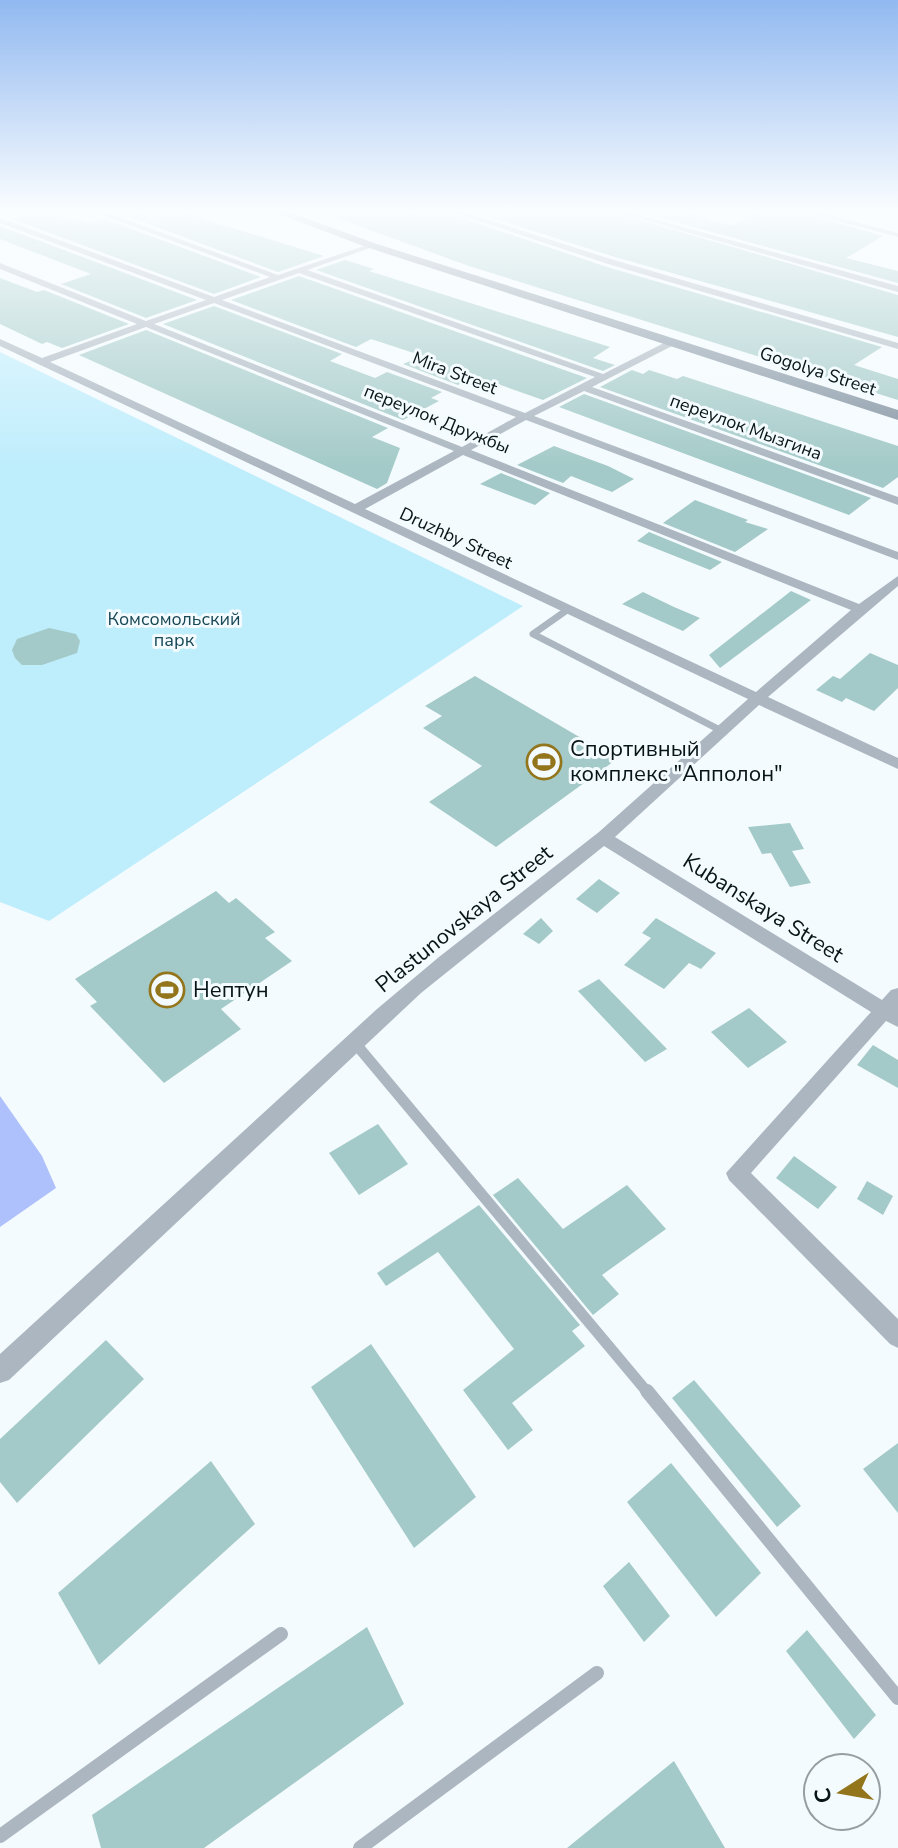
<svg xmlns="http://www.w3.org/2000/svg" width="898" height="1848" font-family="'Nunito Sans',sans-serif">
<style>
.green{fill:#beedfc}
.water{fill:#afc1fd}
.building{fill:#a3cac8}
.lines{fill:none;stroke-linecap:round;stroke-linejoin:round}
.lane-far2{stroke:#abb6c0;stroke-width:7}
.lane-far1{stroke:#abb6c0;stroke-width:11}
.lane{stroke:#abb6c0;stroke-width:14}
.street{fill:#abb6c0;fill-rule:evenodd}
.secondary{fill:#8595a3;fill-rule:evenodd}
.labels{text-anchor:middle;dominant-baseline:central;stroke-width:6;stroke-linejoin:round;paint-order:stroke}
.far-street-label{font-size:18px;fill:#071418;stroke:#f4fbfe}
.far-park-label{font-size:18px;fill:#184855;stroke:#f4fbfe}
.poi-label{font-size:22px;fill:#071418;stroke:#f4fbfe;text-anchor:start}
.street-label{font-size:22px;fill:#071418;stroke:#f4fbfe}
</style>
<rect width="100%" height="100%" fill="#f4fbfe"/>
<path class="green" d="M0,352L523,606L49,921L0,902Z"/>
<path class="water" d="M0,1096L42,1156L56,1188L0,1227Z"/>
<path class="building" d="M312,209H398L400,216L435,209L607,267L882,347L854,365L898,379V400L469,266Z
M602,209L898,295V337L615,257L467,210Z
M628,209H671L730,225L767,209H790L883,236L846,258L898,271V283Z
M34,211L89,223L105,219L261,277L214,294L12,219Z
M133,211L154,218L177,211L324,256L278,272L121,214Z
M0,226L197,300L146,318L61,284L91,274L0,239Z
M345,260L374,269L369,271L610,347L593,358L615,365L603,371L316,270Z
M299,276L587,378L543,400L475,376L458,385L403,364L423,356L371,339L356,347L231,300Z
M0,278L37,292L44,290L129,324L62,348L47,342L42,344L0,324Z
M214,306L342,354L330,361L375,378L387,372L442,392L431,398L439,401L403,420L163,324Z
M146,330L388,428L372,437L400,448L387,483L377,489L79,355Z
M632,370L643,374L649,370L677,379L683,376L898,446V477L883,488L600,387Z
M584,394L871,498L849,515L559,407Z
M554,446L608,466L634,479L612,492L571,476L563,483L517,465Z
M501,473L550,493L535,505L480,484Z
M695,500L748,520L745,522L768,529L735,552L663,523Z
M649,532L722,562L710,570L637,541Z
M791,591L811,600L720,668L709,655Z
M643,592L674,607L700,618L683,631L622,604Z
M49,628L76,634L80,641L77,653L42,665H22L15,658L12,650L17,639Z
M870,653L898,665V688L874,711L846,698L842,702L816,690L833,676L840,679Z
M475,676L617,759L496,847L429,802L482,766L423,728L442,716L425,706Z
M790,823L804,849L792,851L811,883L790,887L771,853L762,854L748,827Z
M599,879L620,893L597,913L576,899Z
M216,891L229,903L236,898L275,932L265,938L292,961L221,1009L241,1029L164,1083L90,1006L97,1002L75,979Z
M541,918L553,931L539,944L523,934Z
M656,918L716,953L701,969L689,963L664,989L624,965L651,938L642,933Z
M599,979L667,1049L645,1062L578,991Z
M749,1008L787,1042L748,1068L711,1032Z
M873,1045L898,1060V1088L857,1065Z
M378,1124L408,1164L359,1195L329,1153Z
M794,1156L837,1187L818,1209L776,1178Z
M518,1178L563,1229L627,1185L666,1229L602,1275L619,1294L593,1315L493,1195Z
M867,1181L893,1196L883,1215L857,1199Z
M479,1205L580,1325L572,1331L585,1346L512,1403L533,1430L508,1450L463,1390L514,1349L438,1252L386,1286L377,1273Z
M106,1340L144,1379L17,1503L0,1482V1439Z
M371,1344L476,1497L414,1548L311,1387Z
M694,1380L801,1506L777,1527L672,1398Z
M898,1443V1513L863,1469Z
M211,1461L255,1524L99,1665L58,1593Z
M671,1463L761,1573L716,1617L627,1502Z
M629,1562L670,1616L644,1642L603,1586Z
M367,1627L404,1704L204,1848H101L92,1815Z
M807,1630L876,1715L854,1739L786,1651Z
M674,1761L725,1848H567Z"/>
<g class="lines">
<path class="lane-far2" d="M567,610L533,634L720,730"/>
<path class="lane-far1" d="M355,1043L648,1393"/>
<path class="lane" d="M647,1391L898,1698
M0,1836L281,1634
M360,1848L597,1673"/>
<path class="street" d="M86,209H97L278,275L373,243V247L307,270L603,374L668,341H674V345L592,387L898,497V505L584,391L534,416L898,552V560L526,420L471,450L859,604L898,576V586L768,697L898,758V769L759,705L615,837L882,1000L891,990L898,988V1027L886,1021L751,1173L898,1319V1348L890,1344L729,1180L726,1173L871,1012L604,846L421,993L9,1380L0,1383V1354L377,1009L439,957L599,832L748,699L0,346V339L42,358L137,324L0,269V263L146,321L206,300L0,223V218L214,297L270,277ZM299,273L595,377L525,413L222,300ZM214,303L516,417L462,447L154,324ZM146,327L454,451L355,504L50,362ZM463,455L851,610L756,692L365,509Z
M443,209H454L614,260L898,343V349L608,264Z
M605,209H617L898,286V292Z
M793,209H805L898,233V237Z"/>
<path class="secondary" d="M266,209H281L374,243L898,410V420L366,247Z"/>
</g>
<linearGradient id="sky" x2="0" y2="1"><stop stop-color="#91b9f0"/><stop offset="0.45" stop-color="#fafdff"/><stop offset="1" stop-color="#fafdff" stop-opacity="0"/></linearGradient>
<rect width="898" height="468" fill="url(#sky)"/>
<defs>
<g id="stadium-ring" transform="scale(1.8)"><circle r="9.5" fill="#f4fbfe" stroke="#93751c" stroke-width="1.5"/><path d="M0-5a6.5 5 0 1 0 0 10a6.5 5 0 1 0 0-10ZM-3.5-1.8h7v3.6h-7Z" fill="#93751c"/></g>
</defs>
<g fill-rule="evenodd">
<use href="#stadium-ring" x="544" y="762"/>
<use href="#stadium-ring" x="167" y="990"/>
</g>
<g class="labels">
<g class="far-street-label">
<text transform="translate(818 371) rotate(18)">Gogolya Street</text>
<text transform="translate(455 373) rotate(21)">Mira Street</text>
<text transform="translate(437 419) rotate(22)">переулок Дружбы</text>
<text transform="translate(746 427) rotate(20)">переулок Мызгина</text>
<text transform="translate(456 538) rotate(25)">Druzhby Street</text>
</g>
<g class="far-park-label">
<text x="174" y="619">Комсомольский<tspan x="174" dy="21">парк</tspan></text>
</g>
<g class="poi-label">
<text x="570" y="749">Спортивный<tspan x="570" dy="25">комплекс "Апполон"</tspan></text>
<text x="193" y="990">Нептун</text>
</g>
<g class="street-label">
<text transform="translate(763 908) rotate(32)">Kubanskaya Street</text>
<text transform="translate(464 919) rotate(-39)">Plastunovskaya Street</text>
</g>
</g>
<g transform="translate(842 1792) rotate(259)"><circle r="38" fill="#f4fbfe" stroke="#959fa2" stroke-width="2"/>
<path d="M0-6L14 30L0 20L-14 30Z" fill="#93751c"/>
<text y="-12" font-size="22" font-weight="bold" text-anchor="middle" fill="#071418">С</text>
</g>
</svg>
